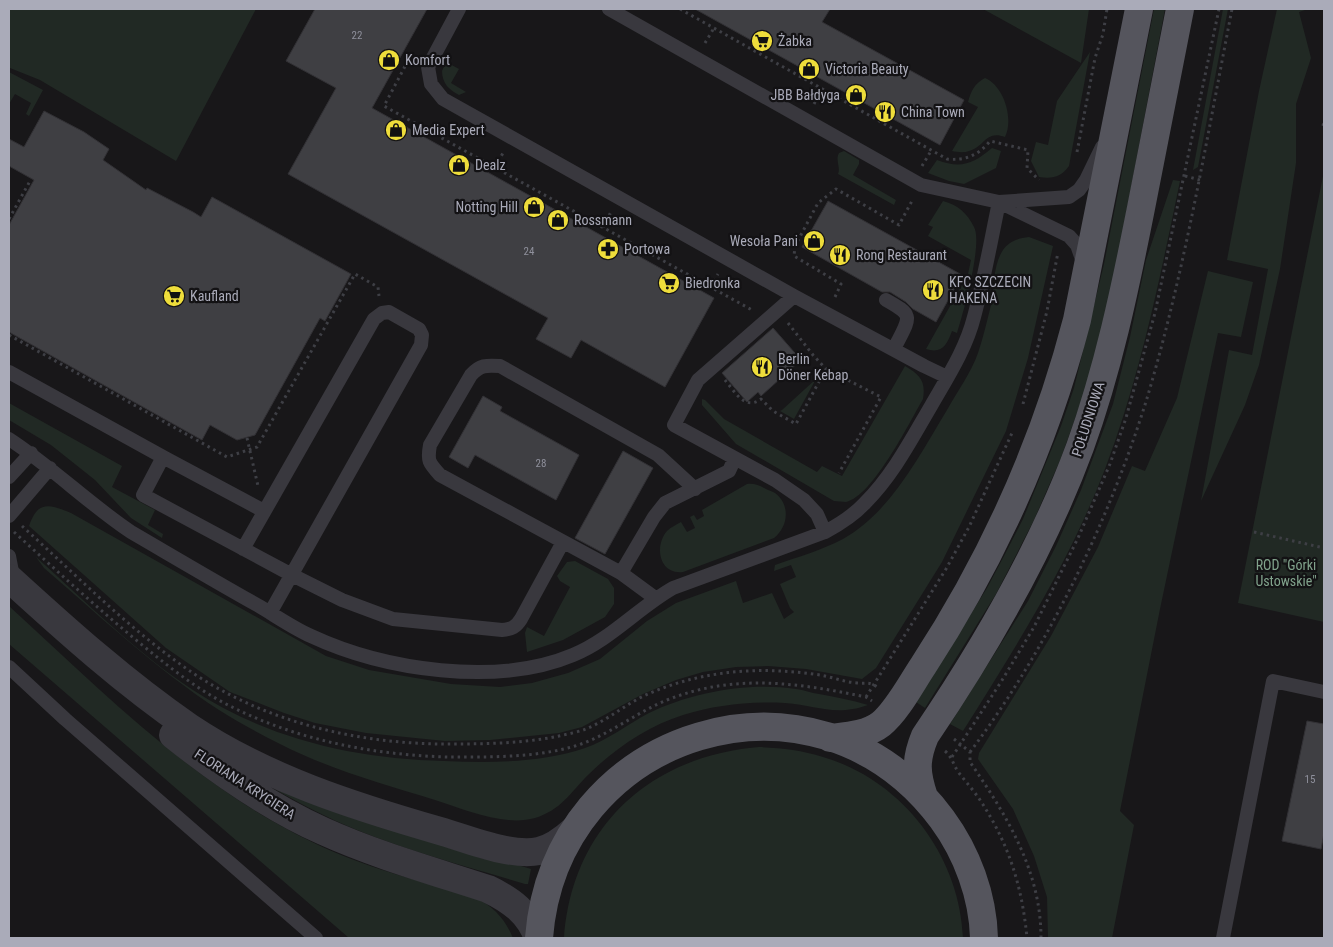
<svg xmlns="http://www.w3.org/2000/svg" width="1333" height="947" font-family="'Roboto Condensed',sans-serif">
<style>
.green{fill:#212924}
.building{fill:#3f3f43;stroke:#323135}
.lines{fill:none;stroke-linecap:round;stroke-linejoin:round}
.path{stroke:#3e3f45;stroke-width:3;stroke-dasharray:2.5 4;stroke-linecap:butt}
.service{stroke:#39383e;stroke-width:14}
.tertiary{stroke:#39383e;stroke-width:28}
.primary{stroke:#55555d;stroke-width:28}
.labels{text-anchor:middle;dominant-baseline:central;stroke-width:4.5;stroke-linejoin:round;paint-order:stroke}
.number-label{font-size:11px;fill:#8f909c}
.poi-label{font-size:14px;fill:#aaabb9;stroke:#131214;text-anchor:start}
.street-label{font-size:14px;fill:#aaabb9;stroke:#131214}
.park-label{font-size:14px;fill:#81a38c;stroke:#131214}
</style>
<rect width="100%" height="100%" fill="#181719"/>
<path class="green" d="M9,9H256L176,161L40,80L10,68L9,71Z
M983,9H1089L1081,63Z
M1154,9H1165L1118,256L1102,328L1086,388L1061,458L1034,520L996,594L925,708L916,702L987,588L1004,556L1023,519L1061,426L1074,388L1104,264Z
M1223,9H1228L1198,167L1193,170Z
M1277,9H1308L1299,12L1311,58L1296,104V163L1280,269L1259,365L1245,405L1201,501L1229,350L1252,355L1268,269L1227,260L1259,91Z
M1090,52L1069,166C1061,177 1053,179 1039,177L1031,161L1036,142L1048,145L1057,101Z
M446,62L459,69L451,83L466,92L459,95C449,90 442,83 442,71Z
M9,72L43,90L29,116L26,114L31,103L15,94L9,104Z
M985,78C1004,86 1014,119 1005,137C985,130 985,147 969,151C964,153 957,152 952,151L978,107L968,102C971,91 974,84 985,78Z
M992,148L1001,151L996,168L964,184L949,181L928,173L937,160C961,169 973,164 992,148Z
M844,151L859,160V164L853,175L896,200L894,205L838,174C841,168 835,160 839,153Z
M1324,171V622L1238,603Z
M1173,180L1180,181C1160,278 1140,377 1105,469C1069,563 1016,647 963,731L950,724L1028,601L1056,546L1081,490L1113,404L1130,337L1146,260Z
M943,201C958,205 967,213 974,227C983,243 963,314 957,333L952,331C947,345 942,354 926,349L968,274L971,260L928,236L933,227L928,225Z
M1029,237L1053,246L1028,358L1006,431L942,562L876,668L862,679L806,669L768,666L736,667L703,672L676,680L643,694L582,727L559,733L490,740L445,741L366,733L315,723L284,713L230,692L166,648L29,526C38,500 49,504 71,513L326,656L369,670L451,684L500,687L532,683L568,673L600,659L647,621L676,603L736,581L743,603L772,593L784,619L794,612L790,608L780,584L796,577L791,565L774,571L775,565C798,557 822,550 843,539C891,512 919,456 947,410C957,392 971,373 978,353C983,338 987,321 991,305C994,288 993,265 1003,250C1009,241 1019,238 1029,237Z
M1208,271L1253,282L1241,337L1218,333L1160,609L1120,811L1134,825L1112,938H1048L1047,897L1034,856L1013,809L978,759L979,753L1051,636L1098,547L1132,466L1145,471L1177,398Z
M905,366C920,375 926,381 923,399C909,423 873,496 846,502C843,502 837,501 834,501L736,444L702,405V399L705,400L724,419L817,472L822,466L842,476Z
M816,379L794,419L780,411L782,410Z
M9,403L122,466L112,487L155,510L148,525L163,534L162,538L131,518L95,480L51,445L9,420Z
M747,484C756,483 762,487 768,490C771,491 773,492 775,493C791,505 788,527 774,538L683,572C659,575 654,546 667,531C671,527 676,525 681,522L687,532L695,528L690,517L694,515L697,520L704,516L702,510Z
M36,557C85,601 138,654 193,690C267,739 356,759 444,761C491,763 540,763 585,748C608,740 628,724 649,713C693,692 748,682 796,689C804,690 811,693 819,694C835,697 851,700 868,705C834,717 817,705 785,703C751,701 715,705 683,715C648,726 614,749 588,775C570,793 561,810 535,818C504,827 464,809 435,800C383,784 329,769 280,744C260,734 238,722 219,710C156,669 101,617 44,568Z
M575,561L608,579L614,588V604L605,617L563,640L527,652L525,633L527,627L544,636L570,587L560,581L557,576L567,562Z
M9,606C78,669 145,736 222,789C250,809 280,826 310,841C362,867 420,881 475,897C494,907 505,919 513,938H349L9,644Z
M759,747C781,748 802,750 823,757C902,780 960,856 963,938H564C572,827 650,756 759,747Z
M271,787L393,827L531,869L528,884H525C469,867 411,852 357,830C327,818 299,803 271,787Z"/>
<path class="building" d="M315,9H427L372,108L714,298L665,387L581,340L571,358L536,339L548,318L288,174L336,88L286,61Z
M695,9H830L822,22L964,100L940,145Z
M44,111L84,132L109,149L103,160L146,190L147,188L193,212L201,217L212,197L351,274L325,321L320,318L255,435L237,440L210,425L202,440L9,332V225L34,180L9,166V139L24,147Z
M828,201L962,275L936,322L913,309L906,302L890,292H882L802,247Z
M773,328L801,360L761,396L758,392L747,402L722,373Z
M483,396L502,407L500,411L579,455L556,500L475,455L468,468L449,457Z
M623,451L653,468L605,554L575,538Z
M1307,721L1324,724V833L1321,849L1282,841Z"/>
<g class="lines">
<path class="path" d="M680,9L947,159C965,161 979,155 990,141L1028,150L1027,168L1039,180
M705,43L714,28
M411,55L384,106L752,310
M814,104L822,89
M1322,124L1324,125
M1077,152L1095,58L1103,34L1107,9
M922,166L931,151
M495,167L503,153
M1185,176L1200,180
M9,219L30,181
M603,227L611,212
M710,286L718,274
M835,297L841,284L794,256L795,246L818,203L836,189L899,225L913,199
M788,323L813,355L826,369L881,397L839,473
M9,335L227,457L257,447L355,274L378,287L379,296
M725,380C735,392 745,411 761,399L773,411L796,424L826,369
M1023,404L1047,311L1058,252
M247,438L258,486
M22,526C76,575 127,627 187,669C260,720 352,743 441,744C480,744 521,744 559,736C568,734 578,732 586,729C608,720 627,703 648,694C703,670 761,666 820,675C832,677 844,682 857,683C868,684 868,681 879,688
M14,532C56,570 97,608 141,644C169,667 198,690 230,706C297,740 373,755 448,757C489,757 535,758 575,746C608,736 635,713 667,700C735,673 798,683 866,697L872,701
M1254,532L1324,548
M866,697L946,569L969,527L1012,433
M954,739L970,752V762C1007,816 1041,871 1041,938
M945,751C953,758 953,765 959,773C966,782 974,791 980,800C1009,844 1022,886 1027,938
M970,752C1047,650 1111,517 1148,395C1185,269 1207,138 1232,9
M952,757L1001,682L1034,627L1078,538L1110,464L1126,418L1155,313L1219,9"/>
<path class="service" d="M459,9L428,67L431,84L443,99L794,296L924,366L947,377
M609,9L921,185L999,202L1069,236L1077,245L1083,262
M999,202L1069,197L1079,190L1086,180L1102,147
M794,296L698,380L674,425L775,480L804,500L817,514L825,532C840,524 853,516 865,503C893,475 911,440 931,406C947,378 966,349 974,317C984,280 991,240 999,202
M886,300C913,315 911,316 897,343
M9,372L163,457L143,495L292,575L342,600L393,619L502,630C512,629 516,627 521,619L563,542
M9,439C52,467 89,504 131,532C174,557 216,582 259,606C276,616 293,628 311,636C384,670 497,687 573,655C610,640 638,608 673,588L825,532
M163,457L264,511
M9,477L31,453
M9,516L50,468
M243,549L374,319L382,313L389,312L419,329L422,335L421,345L270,613
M9,556L14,582
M621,573L440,475C429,463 427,461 430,445L471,375C480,365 486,365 500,366L658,455L695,489
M655,598L621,573L654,517L665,503L729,471L735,458
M9,667L65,719L316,938
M1223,938L1273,681L1324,692"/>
<path class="tertiary" d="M9,578C66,630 125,683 189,727C265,778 353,806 440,831C468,839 511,857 539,851C553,848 564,839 574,830
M173,735C218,771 271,808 323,831C376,855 433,871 488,889C511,900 529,913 538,938"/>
<path class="primary" d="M830,738C847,736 867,735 881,724C897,711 911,684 923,666C993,559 1045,443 1077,320L1139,9
M924,797C916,773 915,760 925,736C986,646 1042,550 1080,447C1108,370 1125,289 1141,208C1154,142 1167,75 1180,9
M539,938C555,729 816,649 942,819C967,853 983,896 984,938"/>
</g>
<defs>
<g id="supermarket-disc" transform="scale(1.125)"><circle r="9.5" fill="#eedd3b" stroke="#131214"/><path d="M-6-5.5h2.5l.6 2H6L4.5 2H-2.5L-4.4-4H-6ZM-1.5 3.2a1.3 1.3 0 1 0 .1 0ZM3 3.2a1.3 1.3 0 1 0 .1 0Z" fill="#111"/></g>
<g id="shop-disc" transform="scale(1.125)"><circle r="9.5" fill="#eedd3b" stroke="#131214"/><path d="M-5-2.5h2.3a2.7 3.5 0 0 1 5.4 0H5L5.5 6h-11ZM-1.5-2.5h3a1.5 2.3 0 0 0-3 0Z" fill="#111"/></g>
<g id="restaurant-disc" transform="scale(1.125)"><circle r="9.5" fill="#eedd3b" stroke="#131214"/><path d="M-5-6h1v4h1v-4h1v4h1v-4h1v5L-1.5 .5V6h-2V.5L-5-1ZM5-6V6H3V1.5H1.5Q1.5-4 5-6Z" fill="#111"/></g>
<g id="pharmacy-disc" transform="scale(1.125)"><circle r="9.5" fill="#eedd3b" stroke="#131214"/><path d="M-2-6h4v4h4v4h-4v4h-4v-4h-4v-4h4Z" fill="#111"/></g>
</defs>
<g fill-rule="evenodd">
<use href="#supermarket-disc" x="762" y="41"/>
<use href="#shop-disc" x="389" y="60"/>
<use href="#shop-disc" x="809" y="69"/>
<use href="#shop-disc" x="856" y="95"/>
<use href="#restaurant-disc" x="885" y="112"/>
<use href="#shop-disc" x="396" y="130"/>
<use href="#shop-disc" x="459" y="165"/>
<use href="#shop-disc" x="534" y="207"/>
<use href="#shop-disc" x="558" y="220"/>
<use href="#shop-disc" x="814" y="241"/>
<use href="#pharmacy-disc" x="608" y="249"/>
<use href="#restaurant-disc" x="840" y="255"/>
<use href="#supermarket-disc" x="669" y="283"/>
<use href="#restaurant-disc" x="933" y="290"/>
<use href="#supermarket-disc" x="174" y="296"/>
<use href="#restaurant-disc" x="762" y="367"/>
</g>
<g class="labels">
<g class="number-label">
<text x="357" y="35">22</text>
<text x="529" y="251">24</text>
<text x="541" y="463">28</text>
<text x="1310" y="779">15</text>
</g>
<g class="poi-label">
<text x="778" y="41">Żabka</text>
<text x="405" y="60">Komfort</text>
<text x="825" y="69">Victoria Beauty</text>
<text x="840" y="95" text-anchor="end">JBB Bałdyga</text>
<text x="901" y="112">China Town</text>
<text x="412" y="130">Media Expert</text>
<text x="475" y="165">Dealz</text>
<text x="518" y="207" text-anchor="end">Notting Hill</text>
<text x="574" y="220">Rossmann</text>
<text x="798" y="241" text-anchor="end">Wesoła Pani</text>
<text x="624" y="249">Portowa</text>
<text x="856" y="255">Rong Restaurant</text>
<text x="949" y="282">KFC SZCZECIN<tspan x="949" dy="16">HAKENA</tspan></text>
<text x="685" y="283">Biedronka</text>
<text x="190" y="296">Kaufland</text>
<text x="778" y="359">Berlin<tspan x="778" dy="16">Döner Kebap</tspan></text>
</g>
<g class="street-label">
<text transform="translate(1088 419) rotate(-72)">POŁUDNIOWA</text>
<text transform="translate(245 784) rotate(33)">FLORIANA KRYGIERA</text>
</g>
<g class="park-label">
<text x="1286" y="565">ROD "Górki<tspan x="1286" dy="16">Ustowskie"</tspan></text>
</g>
</g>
<rect width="1333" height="947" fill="none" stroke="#aaabb9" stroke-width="20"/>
</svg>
